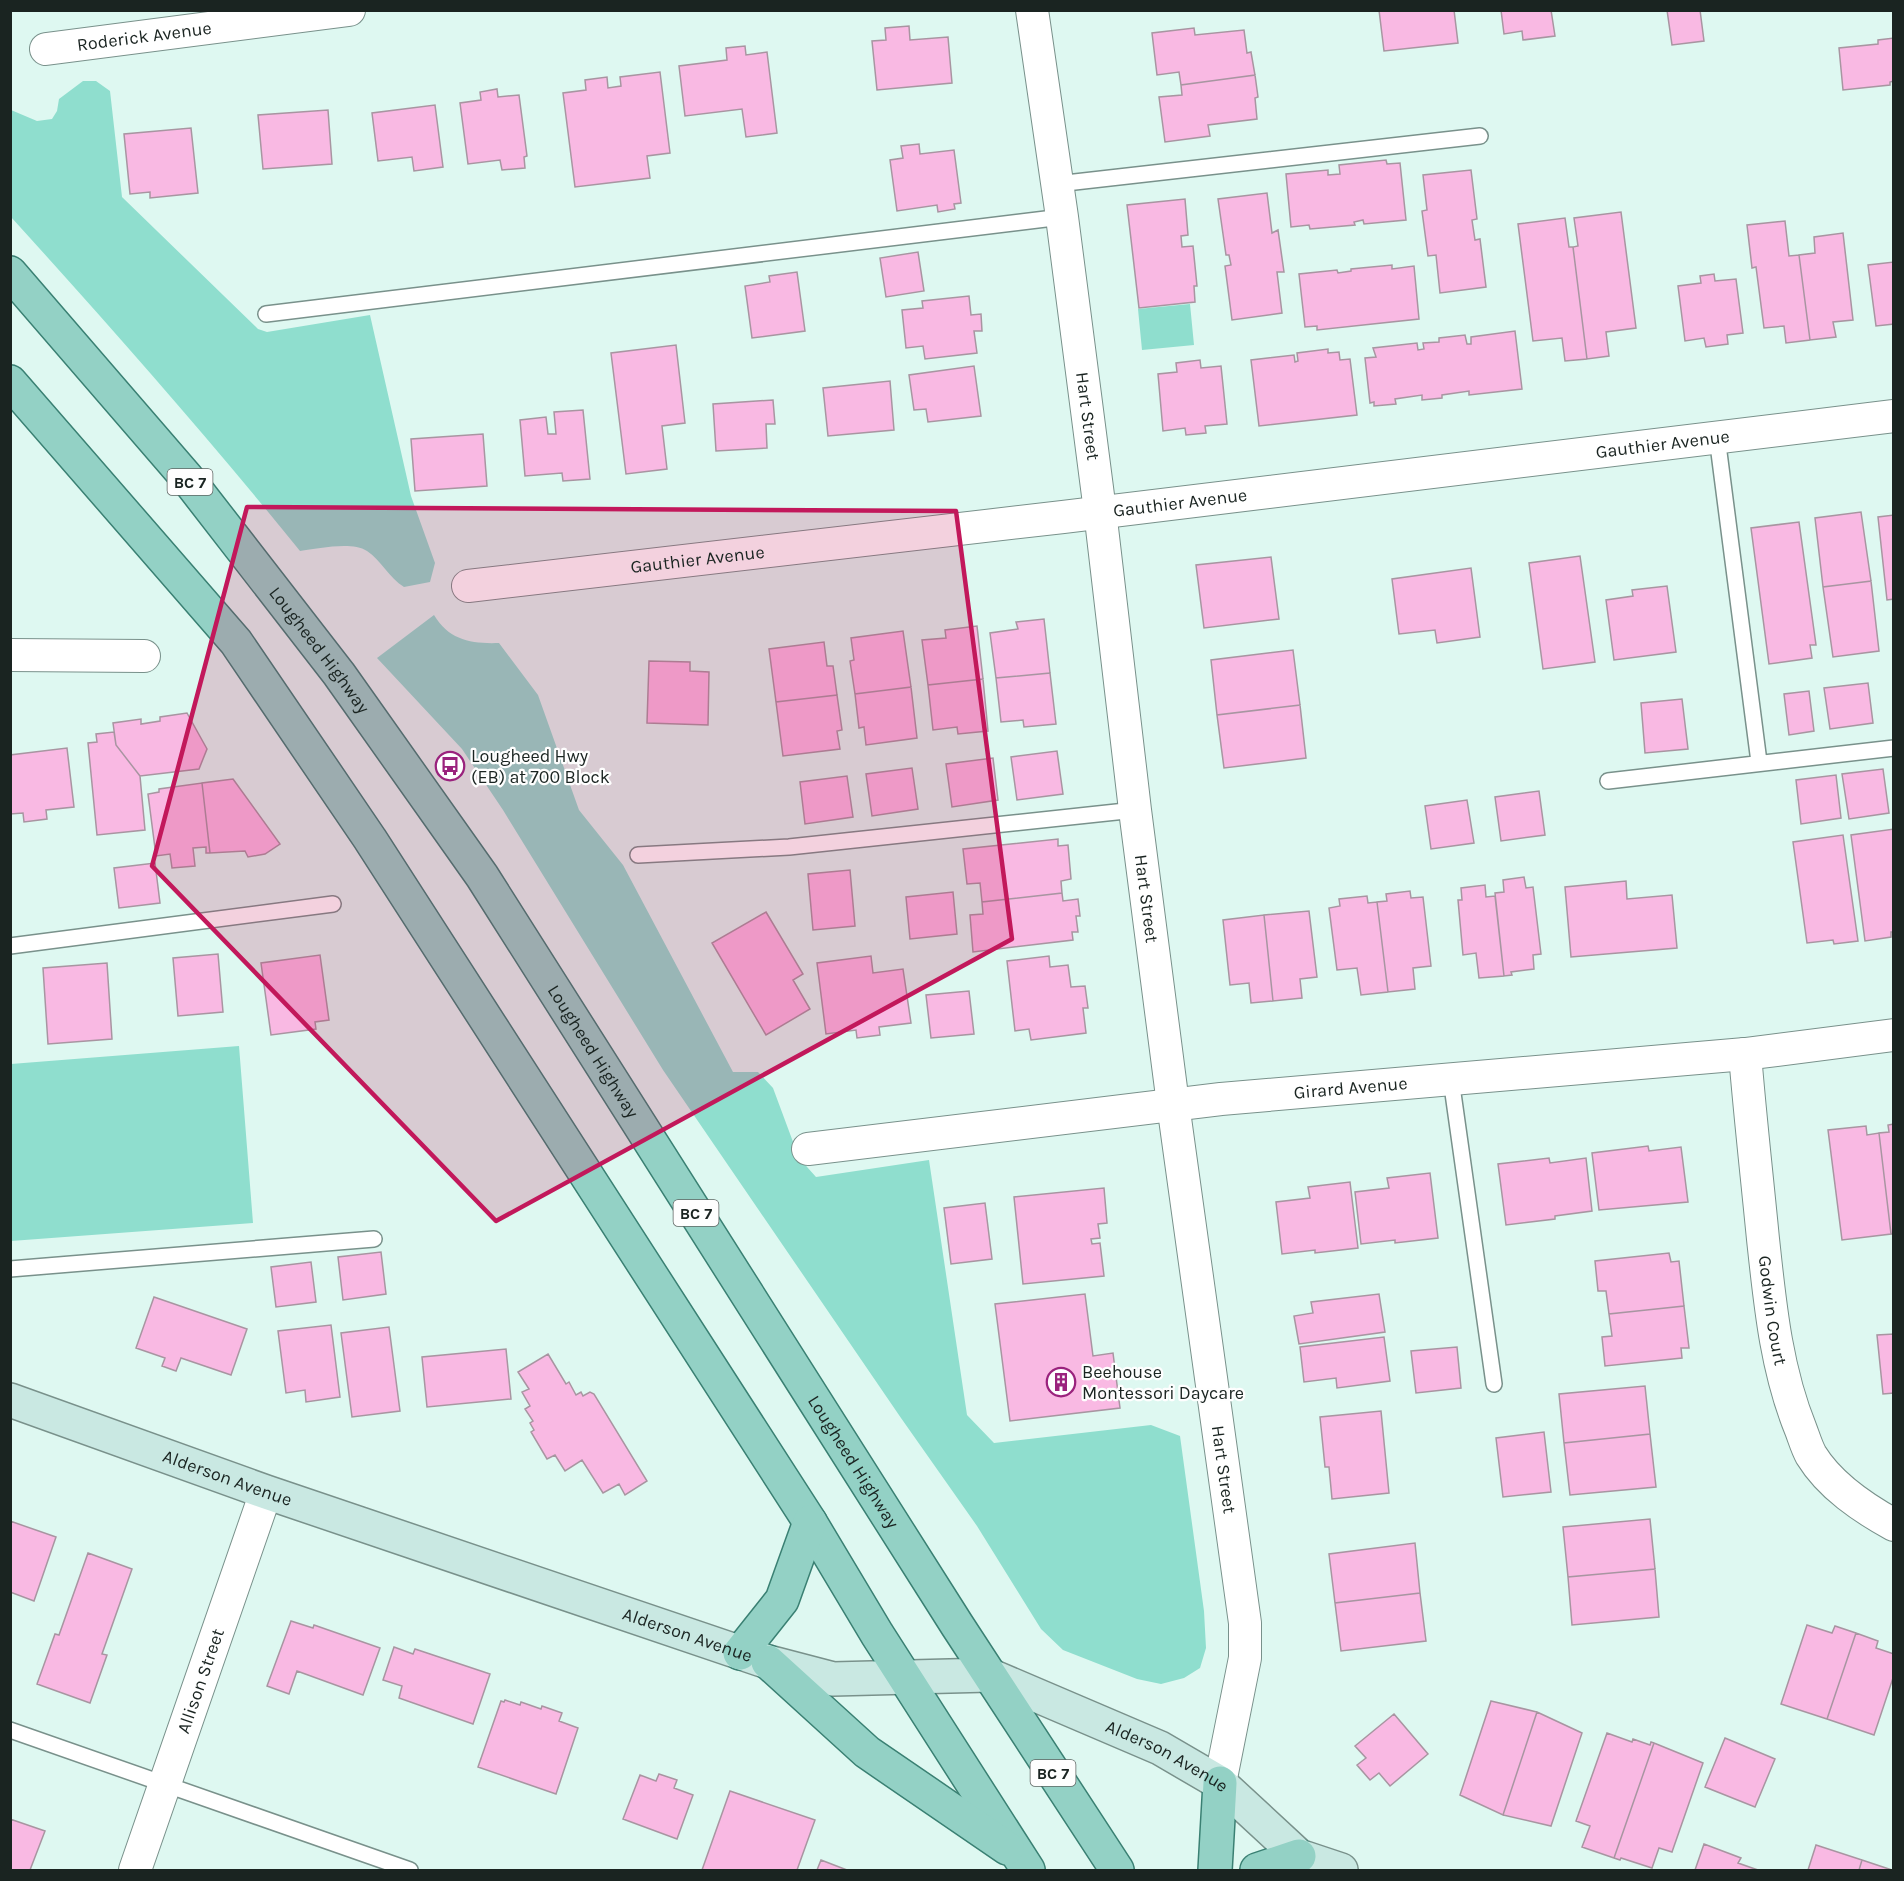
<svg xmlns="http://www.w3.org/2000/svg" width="1904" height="1881" font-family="Karla,sans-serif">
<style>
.green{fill:#8fdece}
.building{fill:#f9b9e3;stroke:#a895a1;stroke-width:1.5}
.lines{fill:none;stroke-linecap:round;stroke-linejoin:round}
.lane-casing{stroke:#79918b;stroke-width:18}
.street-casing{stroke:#79918b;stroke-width:34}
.secondary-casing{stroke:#79918b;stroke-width:36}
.primary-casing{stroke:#3a8073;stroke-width:36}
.lane{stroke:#fff;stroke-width:15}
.street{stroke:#fff;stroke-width:32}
.secondary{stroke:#c9e8e2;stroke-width:33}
.primary{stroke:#93d1c5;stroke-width:33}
.marked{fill:#c2185b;fill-opacity:0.2;stroke:#c2185b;stroke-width:4.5;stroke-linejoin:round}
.labels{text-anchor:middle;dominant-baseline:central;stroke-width:4.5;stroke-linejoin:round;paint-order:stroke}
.shield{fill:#fefefe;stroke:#5e6563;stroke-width:1.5}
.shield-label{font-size:16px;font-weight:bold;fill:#1a2421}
.street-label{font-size:18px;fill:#1a2421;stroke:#fefefe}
.poi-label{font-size:18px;fill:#1a2421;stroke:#fefefe;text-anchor:start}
</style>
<rect width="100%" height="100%" fill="#def8f1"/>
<path class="green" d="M83,81H96L110,91L122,197L258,329L267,332L370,315L411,496L435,563L430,582L404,587C389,578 381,560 367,551C351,541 318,549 300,551C207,436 110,326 11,217V110L37,121L52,119L57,111L59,99Z
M1190,304L1194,345L1142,350L1138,309Z
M434,615C449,640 471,644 499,643L538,695L579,810L623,865L733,1072H758L773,1088L799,1158L816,1177L929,1160L967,1415L994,1443L1151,1425L1180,1436L1204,1611L1206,1648L1200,1668L1184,1678L1161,1684L1137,1679L1063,1650L1041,1629L977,1526L901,1418L663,1070L503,810L462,749L377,658Z
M239,1046L253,1223L11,1241V1064Z"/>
<path class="building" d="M1379,10H1454L1458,43L1384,51Z
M1501,10H1551L1555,36L1523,40L1522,31L1504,34Z
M1667,10H1700L1704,41L1672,45Z
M909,26L910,40L948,37L952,83L877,90L872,41L886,40L885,28Z
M1194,28L1195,35L1244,30L1247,53L1251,52L1255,75L1181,85L1179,72L1157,75L1152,33Z
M1894,38V81L1890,82V85L1843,90L1839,48L1878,44V40Z
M745,46L746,55L767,52L777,133L746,137L742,109L685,116L679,66L727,60L726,48Z
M660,72L670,153L647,156L650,178L575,187L563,93L586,90L585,80L607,77L608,88L621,86L620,77Z
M1255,75L1258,97L1255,98L1257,119L1208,125L1210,136L1165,142L1159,97L1182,95L1181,85Z
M497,89L498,97L519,95L527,156L524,157L525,168L502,170L500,160L468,164L460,103L481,100L480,92Z
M435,105L443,167L414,171L412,157L378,161L372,113Z
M328,110L332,164L263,169L258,115Z
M191,128L198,193L150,198V192L130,194L124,134Z
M919,144L920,154L954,150L961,203L954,204L955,209L938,212L937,205L897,211L890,160L903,158L901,146Z
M1386,160L1387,164L1400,163L1406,220L1364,224L1363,220L1354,222L1355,225L1310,229L1309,225L1291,227L1286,174L1328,170V175L1340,174L1339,165Z
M1471,170L1477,219L1472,220L1475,240L1480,239L1486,287L1440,293L1436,255L1428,256L1422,211L1427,210L1423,175Z
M1267,193L1272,233L1278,230L1284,272H1277L1282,313L1232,320L1225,266L1231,265L1229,255H1226L1218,199Z
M1185,199L1188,235L1181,236L1182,247L1193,246L1197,286H1194L1195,302L1139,308L1127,205Z
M1621,212L1636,328L1606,332L1609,356L1587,359L1573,247L1578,246L1574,218Z
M1565,218L1569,247H1573L1587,359L1565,361L1562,338L1533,341L1518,224Z
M1785,221L1789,256L1799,255L1810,340L1786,343L1784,326L1764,328L1756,267L1752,268L1747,225Z
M1843,233L1853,320L1833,322L1836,337L1810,340L1799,255L1815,253L1814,237Z
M918,252L924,291L886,297L880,258Z
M1894,262V324L1876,326L1868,265Z
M1392,265V269L1414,266L1419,319L1317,330V326L1305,327L1299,274L1337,270L1338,273L1351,271V269Z
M797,272L805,331L752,338L745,286L770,282L769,276Z
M1714,274L1715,281L1736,279L1743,333L1727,335L1728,344L1706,347L1704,338L1685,341L1678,286L1701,283L1700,276Z
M969,296L971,315L981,314L982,331H974L977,353L925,359L923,346L906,348L902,310L923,308L922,301Z
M1515,331L1522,389L1469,395V391L1442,395V398L1422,400V395L1395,399L1396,404L1374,406V402L1370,403L1365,358L1376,357L1373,348L1417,343L1418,350L1424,349L1423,343L1439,342V338L1465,335L1467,344H1471V337Z
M676,345L685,423L662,426L667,469L626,474L611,353Z
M1328,349V353L1339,352L1340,360L1350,359L1357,415L1259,426L1251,360L1294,355L1295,362L1298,361L1297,353Z
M1200,360L1201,368L1221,366L1227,424L1205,426L1206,433L1186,435L1185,428L1163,431L1158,374L1177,372L1176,363Z
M974,366L981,416L928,422L926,409L914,410L909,375Z
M890,381L894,430L828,436L823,388Z
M773,400L775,424H766L767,448L716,451L713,404Z
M583,410L590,479L563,481L562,473L525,476L520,420L546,417L548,434H556L554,412Z
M483,434L487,486L415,491L411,439Z
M1861,512L1871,581L1823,587L1815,518Z
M1894,515V599L1887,600L1878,517Z
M1799,522L1816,645H1810L1812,658L1769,664L1751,528Z
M1580,556L1595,662L1543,669L1529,563Z
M1271,557L1279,619L1204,628L1196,565Z
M1471,568L1480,637L1437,643L1435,630L1399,634L1392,579Z
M1871,581L1879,651L1833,657L1823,587Z
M1667,586L1676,652L1614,660L1606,600L1633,596L1632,590Z
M1044,619L1050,673L996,678L990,633L1018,629L1016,622Z
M977,626L983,679L928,685L922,640L946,638L945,630Z
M903,631L911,687L855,694L850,661L854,660L851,638Z
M824,642L827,666H833L837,695L776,702L769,649Z
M1293,650L1300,705L1217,715L1211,660Z
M649,661L690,662V671L709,672L708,725L647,723Z
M1050,673L1056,724L1024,727L1023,720L1001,722L996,678Z
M983,679L988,731L958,734L957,727L933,730L928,685Z
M1868,683L1873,723L1830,729L1824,688Z
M911,687L917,738L866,745L864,727L859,728L855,694Z
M1809,691L1814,731L1789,735L1784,694Z
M837,695L842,730L837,731L840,749L783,756L776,702Z
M1682,699L1688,749L1645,753L1641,703Z
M1300,705L1306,758L1224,768L1217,715Z
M187,713L207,749L199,769L140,776L116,745L113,723L141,719V724L160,721V717Z
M114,732L116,745L140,776L145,830L97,835L88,743L97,742L96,734Z
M67,748L74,807L46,810L47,819L24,822L23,813L10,814V755Z
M1057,751L1063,794L1017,800L1011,757Z
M993,758L998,800L952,807L946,764Z
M912,768L918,809L872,816L866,774Z
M1883,769L1889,813L1849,819L1842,774Z
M1836,775L1841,818L1801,824L1796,780Z
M847,776L853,817L805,824L800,782Z
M233,779L280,844L265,854L248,857L245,851L210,853L202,783Z
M202,783L210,853H206V847L193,848L195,866L172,868L170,854L156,856L148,794L159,792V789Z
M1539,791L1545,835L1501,841L1495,797Z
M1467,800L1474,843L1431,849L1425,806Z
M1894,829V932H1891V937L1865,941L1851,835Z
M1843,835L1858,941L1834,944L1833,940L1807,943L1793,842Z
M1058,839V846L1068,845L1071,879L1061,881L1062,893L982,902L980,883L967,884L963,849Z
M155,863L160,903L119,908L114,868Z
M850,870L855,926L813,930L808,874Z
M1524,877L1526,888L1533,887L1541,954L1533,955L1534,969L1511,972L1512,975L1504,976L1495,893L1504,892L1503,880Z
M1626,881L1627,899L1672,895L1677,948L1571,957L1565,887Z
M1485,885L1486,897L1495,896L1504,976L1479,978L1476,953L1463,955L1458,900H1462L1461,888Z
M1410,891L1411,898L1423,897L1431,966L1413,968L1415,989L1388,992L1377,902L1387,901L1386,894Z
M953,892L957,934L910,939L906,897Z
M1062,893L1063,901L1078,899L1080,916H1076L1078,932H1072L1073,940L973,952L970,915L983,914L982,902Z
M1367,896L1368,903L1377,902L1388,992L1361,995L1357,968L1337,970L1329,908L1340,906L1339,899Z
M1309,911L1317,977L1300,979L1302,998L1273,1001L1264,915Z
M766,912L803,974L793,980L810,1009L766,1035L712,943Z
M1264,915L1273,1001L1251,1003L1249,983L1230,985L1223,920Z
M218,954L223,1012L178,1016L173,958Z
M320,955L329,1020L315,1022L316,1029L271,1035L261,963Z
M871,956L873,973L903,969L911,1023L879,1027L880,1035L857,1038L856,1030L826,1034L817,963Z
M1049,956L1050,967L1068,965L1071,987L1085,986L1088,1008H1083L1086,1033L1031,1040L1029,1029L1015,1031L1007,961Z
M107,963L112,1039L48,1044L43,968Z
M969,991L974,1034L931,1038L926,995Z
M1894,1124V1234H1891L1879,1133L1889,1132L1888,1125Z
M1866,1126L1867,1135L1879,1133L1891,1234L1842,1240L1828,1130Z
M1648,1146L1649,1151L1681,1147L1688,1202L1599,1210L1592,1153Z
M1549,1158L1550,1163L1586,1158L1592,1211L1555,1216V1219L1506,1225L1498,1164Z
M1430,1173L1438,1238L1395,1243V1240L1361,1244L1355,1192L1389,1188L1387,1178Z
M1350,1182L1358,1248L1315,1253V1250L1282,1254L1276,1202L1310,1198L1308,1187Z
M1104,1188L1107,1223L1098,1224L1100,1238L1091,1239L1092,1244L1100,1243L1104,1276L1023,1284L1014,1197Z
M985,1203L992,1259L951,1264L944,1208Z
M381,1252L386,1294L343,1300L338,1257Z
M1669,1253L1671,1262L1679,1261L1684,1306L1609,1314L1606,1291H1598L1595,1261Z
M311,1262L316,1302L276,1307L271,1267Z
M1085,1294L1093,1356L1113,1353L1120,1408L1010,1421L995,1304Z
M1379,1294L1385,1332L1299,1344L1294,1316L1313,1313L1311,1302Z
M154,1297L247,1329L231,1375L181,1358L176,1371L162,1366L165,1358L136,1348Z
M1684,1306L1689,1348H1681L1682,1358L1605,1366L1602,1337L1612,1336L1609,1314Z
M331,1325L340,1397L306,1402L305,1390L286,1393L278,1331Z
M389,1327L400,1411L352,1417L341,1333Z
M1894,1334V1393L1883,1394L1877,1335Z
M1384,1337L1390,1381L1337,1388L1336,1378L1304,1382L1300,1347Z
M1457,1347L1461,1388L1416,1393L1411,1351Z
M506,1349L511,1399L427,1407L422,1357Z
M548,1354L566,1384L569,1382L576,1395L581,1392L583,1396L590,1392L594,1394L647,1481L625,1495L619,1484L603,1493L582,1460L565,1471L555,1455L547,1459L531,1432L534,1430L530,1423L533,1421L525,1409L530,1406L522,1392L529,1389L518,1372Z
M1645,1386L1650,1434L1564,1443L1559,1394Z
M1381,1411L1389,1493L1332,1499L1329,1467H1325L1320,1417Z
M1544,1432L1551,1492L1503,1497L1496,1438Z
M1650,1434L1656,1487L1570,1495L1564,1443Z
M1650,1519L1655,1569L1568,1577L1563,1527Z
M10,1521L56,1537L34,1601L10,1592Z
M1415,1543L1420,1593L1335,1603L1329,1554Z
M88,1553L132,1569L102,1654L107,1655L90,1703L37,1684L55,1634L59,1635Z
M1655,1569L1659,1617L1572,1625L1568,1577Z
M1420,1593L1426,1641L1341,1651L1335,1603Z
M291,1621L313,1628L314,1625L380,1648L363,1695L297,1671L289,1694L267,1686Z
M1807,1625L1832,1633L1835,1626L1856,1633L1827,1719L1781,1704Z
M1856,1633L1878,1641L1876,1648L1894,1654V1675L1874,1735L1827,1719Z
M394,1647L413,1654L415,1649L490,1674L473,1724L399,1698L402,1686L383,1680Z
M505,1700L520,1705L521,1702L541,1709L542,1706L562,1713L559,1721L578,1728L556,1794L478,1767L501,1701L504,1702Z
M1491,1701L1537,1712L1503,1815L1460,1795Z
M1537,1712L1582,1733L1551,1826L1503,1815Z
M1394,1714L1428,1754L1390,1786L1379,1773L1370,1780L1357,1765L1366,1758L1355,1746Z
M1607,1733L1632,1742L1633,1739L1650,1745L1651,1742L1654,1743L1614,1858L1582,1847L1590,1826L1576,1821Z
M1725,1738L1775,1759L1755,1807L1705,1787Z
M1654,1743L1703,1763L1672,1852L1659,1848L1652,1868L1621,1858L1620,1860L1614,1858Z
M659,1774L677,1780L674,1788L693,1795L677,1839L623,1819L640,1775L656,1781Z
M730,1791L815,1820L797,1870H702Z
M10,1819L45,1831L30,1870H10Z
M1704,1844L1741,1858L1738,1863L1758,1870H1695Z
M1816,1845L1862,1860L1859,1870H1808Z
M821,1860L847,1870H817Z
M1862,1860L1892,1870H1859Z"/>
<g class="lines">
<g class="lane-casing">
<path id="lane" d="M1057,184L1480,136
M266,314L1062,217
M1717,437L1759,762
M1608,781L1894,748
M638,855L789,847L1135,810
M10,946L333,904
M1451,1079L1494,1384
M10,1269L374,1239
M10,1730L410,1870"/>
</g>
<g class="street-casing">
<g id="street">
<path id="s1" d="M1032,10L1062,217L1100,511L1135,810L1173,1104L1245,1623V1658L1220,1783"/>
<path id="s2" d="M46,49L349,10"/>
<path id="s3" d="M468,586L1063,517L1894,416"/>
<path d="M10,655L144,656"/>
<path id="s4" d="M1745,1054C1750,1116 1757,1177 1763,1239C1770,1304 1776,1369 1801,1430C1804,1438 1807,1448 1811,1455C1830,1486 1863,1508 1894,1525"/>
<path id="s5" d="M808,1149L1221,1099L1745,1054L1894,1035"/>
<path id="s6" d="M135,1870L266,1492"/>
</g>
</g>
<g class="secondary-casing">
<g id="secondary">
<path id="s7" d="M10,1400L266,1492L768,1662L833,1679L989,1675L1160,1748L1220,1783L1299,1856L1341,1870"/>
</g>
</g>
<g class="primary-casing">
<g id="primary">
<path id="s8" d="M10,273L187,478L339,674L482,876L957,1625L1117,1870"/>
<path d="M10,382L236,642L370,839L810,1522L877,1634L1028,1870"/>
<path d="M740,1653L782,1600L810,1522"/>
<path d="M768,1662L867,1752L1007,1848"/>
<path d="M1215,1870L1220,1783"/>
<path d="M1257,1870L1299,1856"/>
</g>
</g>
<use href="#lane" class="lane"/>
<use href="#street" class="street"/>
<use href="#secondary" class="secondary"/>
<use href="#primary" class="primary"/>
</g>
<path class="marked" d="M247,507L956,511L1012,939L496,1221L152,866Z"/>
<defs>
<g id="bus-ring" transform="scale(1.5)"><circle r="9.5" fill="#fefefe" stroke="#9a227d" stroke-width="1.5"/><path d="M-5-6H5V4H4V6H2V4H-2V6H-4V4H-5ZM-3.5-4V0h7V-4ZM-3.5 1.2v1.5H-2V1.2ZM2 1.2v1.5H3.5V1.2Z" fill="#9a227d"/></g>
<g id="building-ring" transform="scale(1.5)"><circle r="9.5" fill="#fefefe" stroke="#9a227d" stroke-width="1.5"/><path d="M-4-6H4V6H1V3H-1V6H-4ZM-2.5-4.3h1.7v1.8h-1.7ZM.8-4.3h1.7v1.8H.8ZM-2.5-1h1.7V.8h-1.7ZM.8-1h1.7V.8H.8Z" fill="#9a227d"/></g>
</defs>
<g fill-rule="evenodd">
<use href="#bus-ring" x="450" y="766"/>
<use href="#building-ring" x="1061" y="1382"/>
</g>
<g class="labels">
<g class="shield">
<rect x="167.5" y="469" width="45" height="26" rx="4.5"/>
<rect x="673.5" y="1200" width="45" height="26" rx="4.5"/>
<rect x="1030.5" y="1760" width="45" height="26" rx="4.5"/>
</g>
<g class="shield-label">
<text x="190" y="482">BC 7</text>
<text x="696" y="1213">BC 7</text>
<text x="1053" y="1773">BC 7</text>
</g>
<g class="street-label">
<text stroke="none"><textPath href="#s2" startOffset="99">Roderick Avenue</textPath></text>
<text stroke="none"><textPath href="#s1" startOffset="410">Hart Street</textPath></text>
<text stroke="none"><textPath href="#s3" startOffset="1203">Gauthier Avenue</textPath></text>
<text stroke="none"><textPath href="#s3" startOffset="717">Gauthier Avenue</textPath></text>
<text stroke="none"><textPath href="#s3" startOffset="231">Gauthier Avenue</textPath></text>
<text stroke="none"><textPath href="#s8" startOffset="488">Lougheed Highway</textPath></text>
<text stroke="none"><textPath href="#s1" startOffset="896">Hart Street</textPath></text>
<text stroke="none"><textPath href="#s8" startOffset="974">Lougheed Highway</textPath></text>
<text stroke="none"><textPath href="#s5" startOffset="546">Girard Avenue</textPath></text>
<text stroke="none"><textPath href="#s4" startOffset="258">Godwin Court</textPath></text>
<text stroke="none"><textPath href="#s8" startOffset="1460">Lougheed Highway</textPath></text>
<text stroke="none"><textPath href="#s1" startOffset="1472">Hart Street</textPath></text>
<text stroke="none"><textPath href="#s7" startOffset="231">Alderson Avenue</textPath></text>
<text stroke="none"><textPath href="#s7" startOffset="717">Alderson Avenue</textPath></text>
<text stroke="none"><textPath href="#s6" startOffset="200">Allison Street</textPath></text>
<text stroke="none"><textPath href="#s7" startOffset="1221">Alderson Avenue</textPath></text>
</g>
<g class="poi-label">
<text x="471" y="756">Lougheed Hwy<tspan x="471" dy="21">(EB) at 700 Block</tspan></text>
<text x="1082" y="1372">Beehouse<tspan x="1082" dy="21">Montessori Daycare</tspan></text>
</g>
</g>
<rect width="1904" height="1881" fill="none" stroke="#1a2421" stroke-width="24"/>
</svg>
